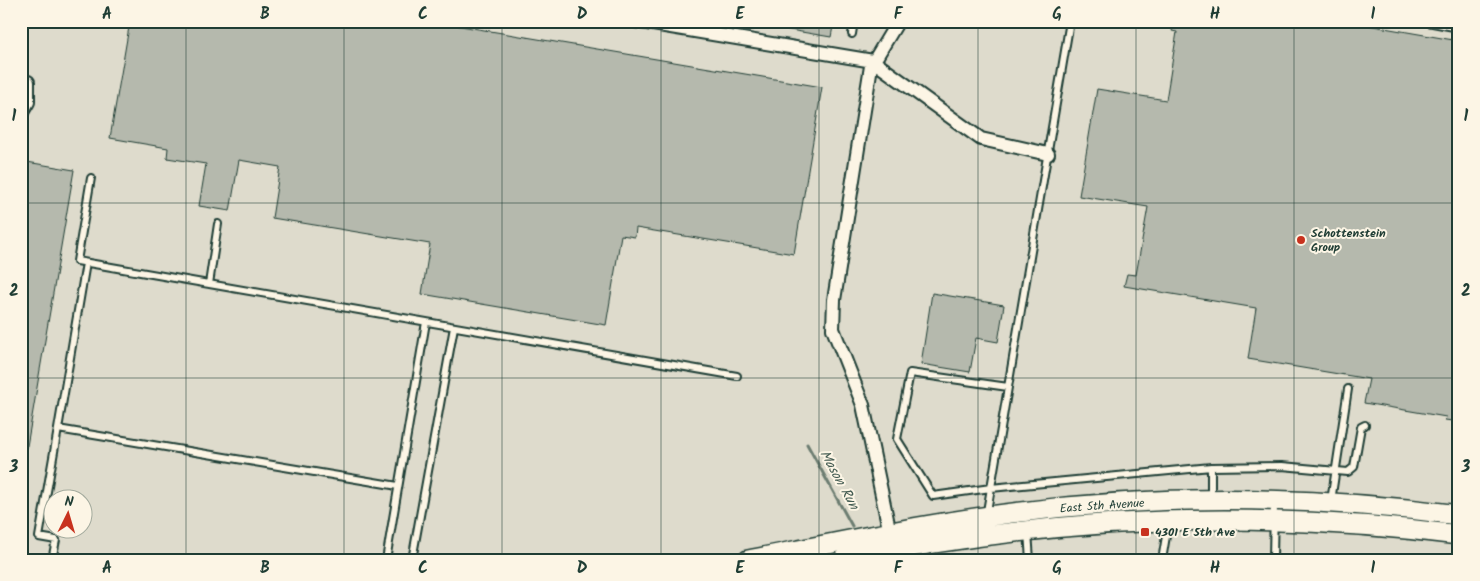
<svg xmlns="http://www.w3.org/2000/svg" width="1480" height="581" font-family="Kalam,sans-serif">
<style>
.built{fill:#dedbcc;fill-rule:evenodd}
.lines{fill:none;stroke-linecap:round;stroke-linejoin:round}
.stream{stroke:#6c7d71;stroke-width:3}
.building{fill:#b5b9ad;stroke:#1f3d34}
.lane-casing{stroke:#1f3d34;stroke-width:10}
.street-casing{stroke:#1f3d34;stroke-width:16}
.primary-casing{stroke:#1f3d34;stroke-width:22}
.lane{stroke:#fcf5e5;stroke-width:6}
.street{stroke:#fcf5e5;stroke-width:12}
.primary{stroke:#fcf5e5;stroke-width:19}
.grid{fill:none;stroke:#1f3d34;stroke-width:1;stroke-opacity:0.55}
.poi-dot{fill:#c8321e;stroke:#fcf5e5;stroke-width:2}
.labels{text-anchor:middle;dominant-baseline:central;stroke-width:4;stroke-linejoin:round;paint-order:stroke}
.poi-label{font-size:12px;font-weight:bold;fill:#1f3d34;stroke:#fcf5e5;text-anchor:start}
.street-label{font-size:12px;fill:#1f3d34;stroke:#fcf5e5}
.water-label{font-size:14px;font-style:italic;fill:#455d53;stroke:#fcf5e5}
.neatline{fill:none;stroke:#1f3d34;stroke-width:2}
.grid-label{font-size:16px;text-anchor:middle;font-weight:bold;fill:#1f3d34}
</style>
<rect width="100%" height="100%" fill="#efeada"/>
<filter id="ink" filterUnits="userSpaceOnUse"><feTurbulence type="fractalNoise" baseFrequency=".02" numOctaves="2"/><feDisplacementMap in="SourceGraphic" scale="10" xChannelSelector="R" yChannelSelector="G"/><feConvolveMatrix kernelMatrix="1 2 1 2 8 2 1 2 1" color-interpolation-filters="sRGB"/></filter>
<g filter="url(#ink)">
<path class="built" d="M21,21H1459V560H21ZM52,498H82V528H52Z"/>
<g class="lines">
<path class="stream" d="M807,444L852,526"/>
</g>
<path class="building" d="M130,21H431L822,87L794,254L636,228L635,237L621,235L606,325L422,294L430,244L272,218L280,167L239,160L230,211L199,206L206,164L167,158L168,148L110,138Z
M767,21H834L831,37L766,26Z
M1174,21H1344L1459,41V422L1445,420L1446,417L1364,403L1369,379L1248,359L1256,308L1124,286L1127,274L1136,275L1148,207L1079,196L1097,89L1166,100L1177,32L1172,31Z
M21,161L74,170L26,452H21Z
M932,293L1004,305L998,342L976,338L970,372L921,364Z"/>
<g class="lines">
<g class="lane-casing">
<path id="lane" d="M1422,21L1459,28
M852,34L854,21
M91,178L77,261L737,376
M209,284L218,224
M1008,387L910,373L897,439L933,496L991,488L1211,467L1282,466L1348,472L1354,467L1361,427L1365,425
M58,429L86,263
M1211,498V467
M1331,501L1348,389
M1028,532L1030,560
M983,535L1070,21
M52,560L56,540L39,537L58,429L398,486
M386,560L426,322
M412,560L454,327
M1162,560L1168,524
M1273,560L1274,502"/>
</g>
<g class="street-casing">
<path id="street" d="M635,21L873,61L981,139L1048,154
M21,114L28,102V82
M891,538L863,405L833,329L834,300L871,66L898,21"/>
</g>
<g class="primary-casing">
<path id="primary" d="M748,560C829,544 909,527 990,516C1145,494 1305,495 1459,515
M843,560C1047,517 1253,509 1459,535"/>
</g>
<use href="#lane" class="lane"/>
<use href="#street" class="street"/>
<use href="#primary" class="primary"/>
</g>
</g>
<path class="grid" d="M186,21V560M344,21V560M502,21V560M661,21V560M819,21V560M978,21V560M1136,21V560M1294,21V560M21,203H1459M21,378H1459"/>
<g class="poi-dot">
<circle cx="1301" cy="240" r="5"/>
<rect x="1140" y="527" width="10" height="10" rx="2.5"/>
</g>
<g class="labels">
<g class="poi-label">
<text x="1311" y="233">Schottenstein<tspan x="1311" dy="14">Group</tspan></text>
<text x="1155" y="532">4301 E 5th Ave</text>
</g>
<g class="street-label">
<text transform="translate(1102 506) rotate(-4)">East 5th Avenue</text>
</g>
<g class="water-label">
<text transform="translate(839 480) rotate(61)">Mason Run</text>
</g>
</g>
<rect width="1480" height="581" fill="none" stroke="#fcf5e5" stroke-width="55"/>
<g transform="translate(68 514) rotate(5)"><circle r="24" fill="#fcf5e5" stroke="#a4ab9e"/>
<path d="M0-4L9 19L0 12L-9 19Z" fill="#c8321e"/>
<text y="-8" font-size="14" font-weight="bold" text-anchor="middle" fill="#1f3d34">N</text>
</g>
<rect x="28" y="28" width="1424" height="526" class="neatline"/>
<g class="grid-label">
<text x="107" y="19">A</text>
<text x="265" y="19">B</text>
<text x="423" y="19">C</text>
<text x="582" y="19">D</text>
<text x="740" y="19">E</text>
<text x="898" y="19">F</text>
<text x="1057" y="19">G</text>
<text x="1215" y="19">H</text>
<text x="1373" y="19">I</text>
<text x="14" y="121">1</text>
<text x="1466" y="121">1</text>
<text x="14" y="296">2</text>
<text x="1466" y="296">2</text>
<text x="14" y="472">3</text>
<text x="1466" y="472">3</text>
<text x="107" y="573">A</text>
<text x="265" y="573">B</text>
<text x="423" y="573">C</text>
<text x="582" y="573">D</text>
<text x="740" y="573">E</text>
<text x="898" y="573">F</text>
<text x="1057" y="573">G</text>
<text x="1215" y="573">H</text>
<text x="1373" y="573">I</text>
</g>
</svg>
